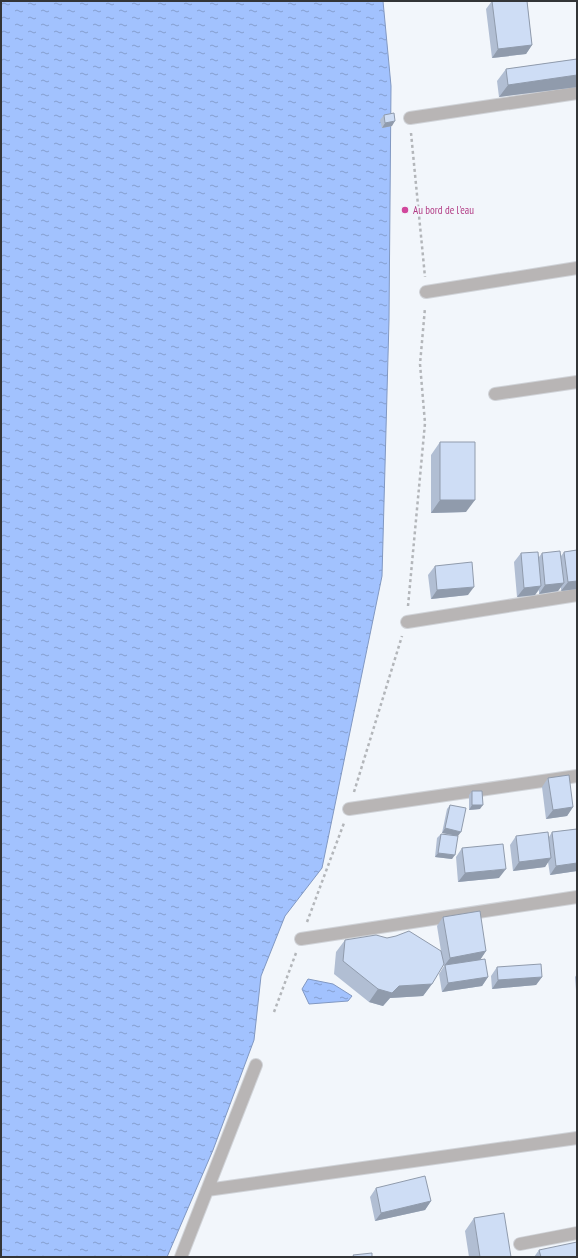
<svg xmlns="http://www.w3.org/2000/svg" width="578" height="1258" font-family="'PT Sans Narrow',sans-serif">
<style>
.water{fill:url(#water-ripples);stroke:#8198c2}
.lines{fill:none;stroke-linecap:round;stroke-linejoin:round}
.minor-casing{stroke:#d0d3d8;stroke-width:14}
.path{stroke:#b3b6ba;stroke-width:2.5;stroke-dasharray:3 3;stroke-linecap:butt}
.minor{stroke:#b8b5b5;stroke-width:12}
.wall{fill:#b1bed3}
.shaded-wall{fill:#909bac}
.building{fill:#ceddf5;stroke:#909bac}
.hotel-dot{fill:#d1479c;stroke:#f2f6fb;stroke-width:1.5}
.labels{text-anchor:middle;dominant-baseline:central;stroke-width:3.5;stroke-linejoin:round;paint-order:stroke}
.hotel-label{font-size:11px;fill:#b23c85;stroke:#f2f6fb;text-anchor:start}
</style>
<defs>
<pattern id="water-ripples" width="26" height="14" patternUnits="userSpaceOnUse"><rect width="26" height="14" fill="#a2c2fe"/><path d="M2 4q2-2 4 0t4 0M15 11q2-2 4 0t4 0" fill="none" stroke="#859ece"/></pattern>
</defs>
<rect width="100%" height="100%" fill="#f2f6fb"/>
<path class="water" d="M1,1H383L391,86L389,320L382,576L322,868L285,916L261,976L254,1040L213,1150L167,1257H1Z
M308,979L333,984L352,996L348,1001L309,1004L302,989Z"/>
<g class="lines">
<g class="minor-casing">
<path id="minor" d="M410,118L577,93
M426,292L577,268
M495,394L577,382
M407,622L577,595
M349,809L577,776
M301,939L577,897
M207,1190L577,1138
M520,1244L577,1233
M181,1257L256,1065"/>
</g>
<path class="path" d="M411,133L425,277
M408,606L425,423L420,364L425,308
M354,792L402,636
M307,922L344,823
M274,1012L296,953"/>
<use href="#minor" class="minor"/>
</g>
<path class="wall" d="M492,1H527L532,45L526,54L492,58L486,9Z
M577,59V87L499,97L497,81L506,69Z
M384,115L392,126L382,128L380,120Z
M440,442L466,512L431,513V455Z
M577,550V589L561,591V587L558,591L539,594V590L535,595L517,597L514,562L521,553L539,557L542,553L561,556L564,552Z
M435,566L468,595L431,599L428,575Z
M548,778L573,807L567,816L546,819L542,787Z
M472,791L480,809L469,810V795Z
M450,805L458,836L452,859L435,857L437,838L441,834L454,835L442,833L447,809Z
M577,829V871L550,875L548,862L545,867L513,871L510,845L516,836L549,837L552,832Z
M462,848L499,878L458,882L456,857Z
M443,917L486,951L480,960L488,977L482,986L442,992L439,974L444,966L443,964L432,984L423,996L390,998L383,1006L369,1002L334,974L336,952L345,940L441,951L437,926Z
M497,967L542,977L536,985L492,989L491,976Z
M577,974V990H576L575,977Z
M376,1188L431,1201L425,1210L375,1221L370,1197Z
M474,1218L511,1257H469L465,1231Z
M539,1250L577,1257H534Z"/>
<path class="shaded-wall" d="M532,45L526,54L492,58L498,49Z
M577,75V87L499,97L508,85Z
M395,121L392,126L382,128L385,123Z
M440,500H475L466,512L431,513Z
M577,581V589L561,591L568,582Z
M564,583L558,591L539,594L545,585Z
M541,586L535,595L517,597L524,588Z
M474,587L468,595L431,599L437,590Z
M472,805H483L480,809L469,810Z
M573,807L567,816L546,819L553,810Z
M445,828L461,832L458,836L442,833Z
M438,853L455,855L452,859L435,857Z
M551,858L545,867L513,871L519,862Z
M577,863V871L550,875L556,866Z
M506,869L499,878L458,882L465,873Z
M486,951L480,960L445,965L444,966L450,958Z
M488,977L482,986L442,992L448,983Z
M542,977L536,985L492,989L498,980Z
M432,984L423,996L390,998L383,1006L369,1002L378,989L399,986Z
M431,1201L425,1210L375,1221L381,1213Z"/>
<path class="building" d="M492,1H527L532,45L498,49Z
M577,59V75L508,85L506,69Z
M394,113L395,121L385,123L384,115Z
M440,442H475V500H440Z
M577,550V581L568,582L564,552Z
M560,551L564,583L545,585L542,553Z
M538,552L541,586L524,588L521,553Z
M472,562L474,587L437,590L435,566Z
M569,775L573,807L553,810L548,778Z
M472,791H482L483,805H472Z
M450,805L466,808L461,832L445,828Z
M577,829V863L556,866L552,832Z
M548,832L551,858L519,862L516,836Z
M441,834L458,836L455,855L438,853Z
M503,844L506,869L465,873L462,848Z
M480,911L486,951L450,958L443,917Z
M409,931L441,951L444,964L432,984L399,986L392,993L378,989L343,961L345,940L376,935L387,938L396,936Z
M485,959L488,977L448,983L445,965Z
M541,964L542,977L498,980L497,967Z
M425,1176L431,1201L381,1213L376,1188Z
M504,1213L511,1257H480L474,1218Z
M577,1242V1257H541L539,1250Z
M372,1253V1257H354L353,1255Z"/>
<circle class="hotel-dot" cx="405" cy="210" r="4"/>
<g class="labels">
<g class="hotel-label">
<text x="413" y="210">Au bord de l'eau</text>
</g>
</g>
<rect width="578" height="1258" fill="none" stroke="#333537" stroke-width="4"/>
</svg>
